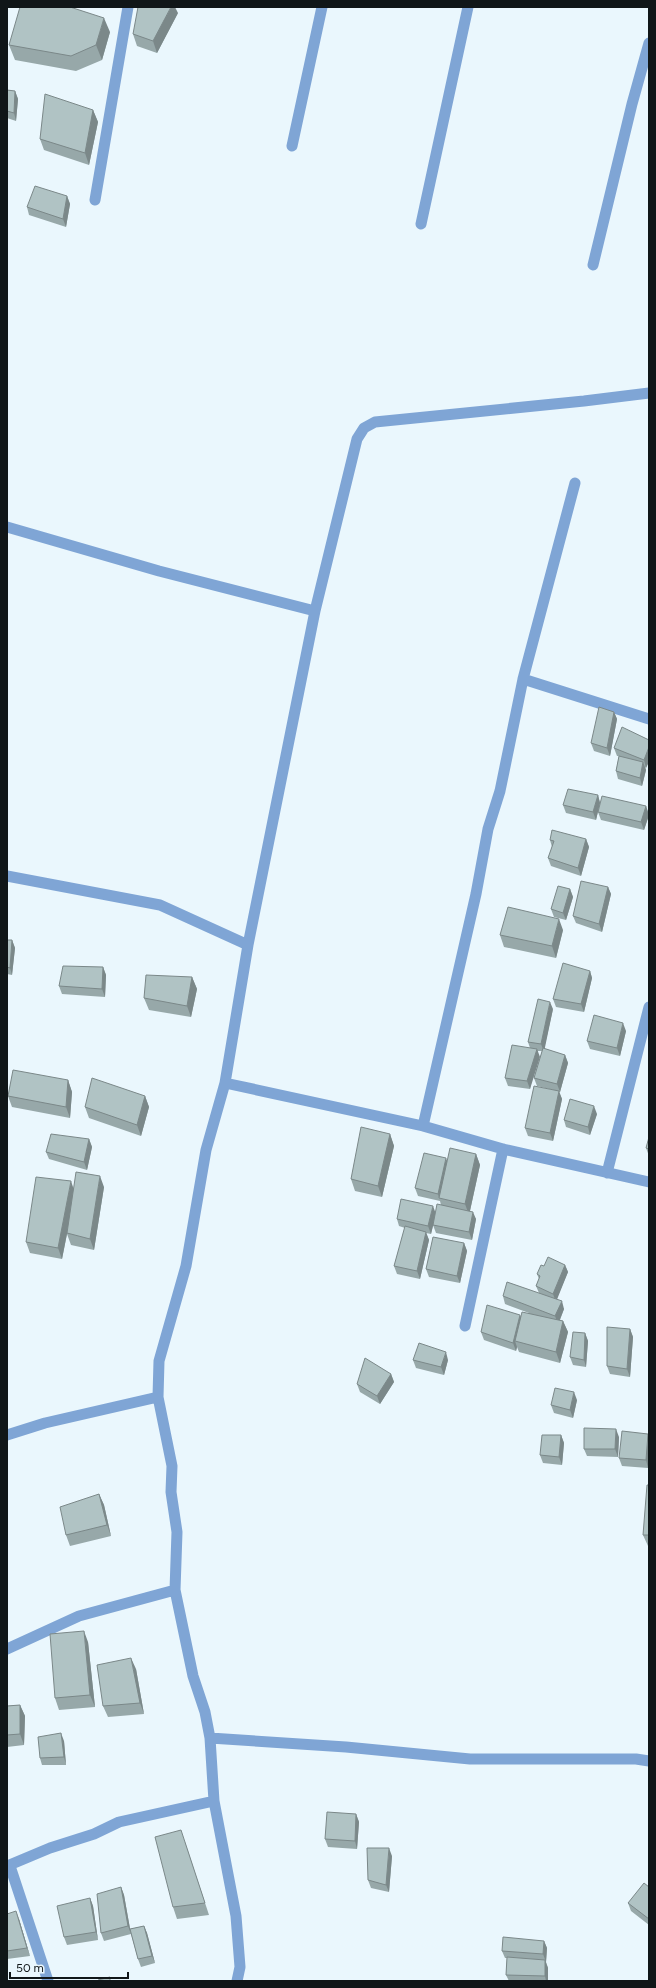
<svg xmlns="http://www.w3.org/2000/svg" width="656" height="1988" font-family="Figtree,sans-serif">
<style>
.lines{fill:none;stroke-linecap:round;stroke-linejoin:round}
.minor{stroke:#7fa5d5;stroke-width:11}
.wall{fill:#97a8a9}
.shaded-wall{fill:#7b8889}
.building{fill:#b0c3c4;stroke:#7b8889}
</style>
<rect width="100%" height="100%" fill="#eaf7fd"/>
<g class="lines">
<path class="minor" d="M292,146L322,7
M95,200L128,7
M421,224L468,7
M593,265L632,104L649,43
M7,527L159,571L315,611
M523,679L649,719
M7,876L160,905L248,945
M225,1083L423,1126L503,1149L649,1182
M423,1126L476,894L488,829L500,791L523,679L575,483
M607,1173L649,1007
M465,1326L503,1149
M7,1435L45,1423L158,1397
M7,1649L79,1616L175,1590
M210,1738L346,1747L470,1759H636L649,1761
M7,1866L50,1848L94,1834L119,1822L214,1801
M10,1866L48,1981
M237,1981L240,1967L236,1916L214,1801L210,1738L205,1712L193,1676L175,1590L177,1532L171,1492L172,1466L158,1397L159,1361L186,1266L206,1150L225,1083L248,945L315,611L357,439L364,428L375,422L584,401L649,393"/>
</g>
<path class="wall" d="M178,13L157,53L137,46L133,34Z
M110,32L102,60L76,71L15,60L9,45Z
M7,90L15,91L18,99L16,121L7,118Z
M93,110L98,122L89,165L44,150L40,139Z
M67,196L70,204L66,227L29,215L27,207Z
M614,712L617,719L610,756L594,751L591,743Z
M649,740L646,768L645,767L646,770L642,786L618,779L616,771L619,756H617L614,748Z
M598,795L600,803L596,820L566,813L563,805Z
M646,806L649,815L644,830L601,820L598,812Z
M586,839L589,847L581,876L551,866L548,858L552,847L550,840Z
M608,887L611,894L602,932L576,923L573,916Z
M570,889L573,897L566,920L554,917L551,909Z
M563,930L556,958L504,947L500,935Z
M7,940H12L15,948L12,975L7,974Z
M103,967L106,975L105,997L62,994L59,986Z
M590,971L592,978L584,1012L556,1007L553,999Z
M192,977L197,989L191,1017L149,1010L144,998Z
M553,1009L544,1049L565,1055L568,1063L560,1092H559L562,1099L553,1141L528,1136L525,1128L553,1090L537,1086L534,1078L542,1051H538L530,1089L508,1086L505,1078L530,1048L528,1042Z
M626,1031L620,1056L590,1049L587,1041Z
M68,1080L72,1092L70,1118L12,1107L8,1096Z
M145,1096L149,1107L141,1136L89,1118L85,1107Z
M597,1114L590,1135L566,1127L564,1120Z
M390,1134L394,1146L382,1197L355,1191L351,1179Z
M649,1137V1156L646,1148Z
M89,1139L92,1147L87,1170L49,1159L46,1152Z
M476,1154L480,1165L470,1211L476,1219L472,1240L436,1233L433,1225L431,1234L426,1233L429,1240L420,1279L397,1274L394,1266L405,1228L399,1226L397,1219L436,1213L441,1205L440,1201L418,1196L415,1188L447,1161Z
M104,1187L94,1250L71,1245L67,1234L62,1259L30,1253L26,1242L74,1188Z
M464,1243L467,1251L460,1283L429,1277L426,1269Z
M565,1265L568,1272L556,1300L564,1309L560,1320L563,1321L568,1332L560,1363L519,1352L517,1347L516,1351L484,1340L481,1332L529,1313L505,1304L503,1296L539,1293L536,1286L539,1279L537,1274L544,1266Z
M630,1329L633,1337L630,1377L610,1374L607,1366Z
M585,1333L588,1341L586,1367L573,1365L570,1357Z
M413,1360H448L444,1375L416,1368Z
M391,1374L394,1382L380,1404L360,1392L357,1384Z
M577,1400L573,1418L554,1413L551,1405Z
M648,1434L649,1437L648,1468L622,1466L619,1458Z
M561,1435L564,1443L562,1465L543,1463L540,1455Z
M619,1437L618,1457L587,1456L584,1449Z
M649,1485V1547L648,1546L643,1535Z
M99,1494L104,1505L111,1536L70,1546L66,1535Z
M88,1642L95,1707L59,1710L55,1698Z
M136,1669L144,1714L108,1717L103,1706Z
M20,1705L25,1716L24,1745L7,1747V1706Z
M64,1741L66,1765H42L40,1758Z
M356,1814L359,1822L357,1849L328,1847L325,1839Z
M185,1842L209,1915L177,1919L173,1907Z
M392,1856L389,1892L371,1888L368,1880Z
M121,1887L124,1895L130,1929L144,1926L147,1933L155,1963L141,1967L138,1959L131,1934L104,1941L101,1933Z
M649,1887V1925L631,1911L628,1903Z
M90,1898L93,1906L98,1940L67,1945L64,1937Z
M7,1914L19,1919L30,1956L7,1959Z
M544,1941L547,1948L546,1962L548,1968V1981H509L506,1975L507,1958H505L502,1951Z"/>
<path class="shaded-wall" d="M171,7H175L178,13L157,53L153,41Z
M104,18L110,32L102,60L96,45Z
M15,91L18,99L16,121L14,113Z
M93,110L98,122L89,165L85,153Z
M67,196L70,204L66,227L63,219Z
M614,712L617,719L610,756L607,748Z
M649,747V762L646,768L644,760Z
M643,762L646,770L642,786L640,778Z
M598,795L600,803L596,820L593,812Z
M646,806L649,815L644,830L641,822Z
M586,839L589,847L581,876L578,868Z
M608,887L611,894L602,932L599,924Z
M570,889L573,897L566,920L563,913Z
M559,919L563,930L556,958L552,946Z
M12,940L15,948L12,975L10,968Z
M103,967L106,975L105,997L102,989Z
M590,971L592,978L584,1012L581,1004Z
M192,977L197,989L191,1017L187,1006Z
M550,1002L553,1009L544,1052L541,1044Z
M623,1023L626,1031L620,1056L617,1048Z
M537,1049L540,1057L530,1089L527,1081Z
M565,1055L568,1063L560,1092L557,1084Z
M68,1080L72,1092L70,1118L66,1107Z
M559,1091L562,1099L553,1141L550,1133Z
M145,1096L149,1107L141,1136L137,1125Z
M594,1106L597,1114L590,1135L588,1127Z
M390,1134L394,1146L382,1197L378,1186Z
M89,1139L92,1147L87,1170L84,1162Z
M476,1154L480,1165L469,1215L465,1204Z
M446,1158L449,1166L439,1198L438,1194Z
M100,1176L104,1187L94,1250L90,1239Z
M71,1181L75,1193L62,1259L58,1248Z
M433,1206L436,1214L431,1234L428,1226Z
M473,1212L476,1219L472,1240L469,1232Z
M426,1232L429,1240L420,1279L417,1271Z
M464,1243L467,1251L460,1283L457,1276Z
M565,1265L568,1272L556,1302L553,1294Z
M562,1301L564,1309L558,1324L555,1316Z
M520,1315L523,1323L515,1341L517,1347L516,1351L513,1343Z
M563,1321L568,1332L560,1363L556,1352Z
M630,1329L633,1337L630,1377L627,1369Z
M585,1333L588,1341L586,1367L584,1360Z
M446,1352L448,1360L444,1375L441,1367Z
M391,1374L394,1382L380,1404L377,1396Z
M574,1392L577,1400L573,1418L570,1410Z
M616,1429L619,1437L618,1457L615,1449Z
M648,1434L649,1437L648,1468L646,1460Z
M561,1435L564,1443L562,1465L559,1457Z
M99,1494L104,1505L111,1536L107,1525Z
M84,1631L88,1642L95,1707L90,1695Z
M131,1658L136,1669L144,1714L140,1703Z
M20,1705L25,1716L24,1745L20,1734Z
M61,1733L64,1741L66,1765L64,1757Z
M356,1814L359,1822L357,1849L355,1841Z
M389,1848L392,1856L389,1892L386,1885Z
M121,1887L124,1895L131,1934L128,1926Z
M90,1898L93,1906L98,1940L96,1932Z
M16,1911L19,1919L30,1956L27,1948Z
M144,1926L147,1933L155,1963L152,1956Z
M544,1941L547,1948L546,1962L543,1954Z
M545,1960L548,1968V1981H546L545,1976Z"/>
<path class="building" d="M20,7H70L104,18L96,45L71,56L9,45Z
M138,7H171L153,41L133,34Z
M7,90L15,91L14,113L7,111Z
M45,94L93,110L85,153L40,139Z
M35,186L67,196L63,219L27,207Z
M599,707L614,712L607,748L591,743Z
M622,727L649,740V747L644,760L614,748Z
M619,756L643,762L640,778L616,771Z
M568,789L598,795L593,812L563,805Z
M602,796L646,806L641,822L598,812Z
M552,830L586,839L578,868L548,858L554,841L550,840Z
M581,881L608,887L599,924L573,916Z
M558,886L570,889L563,913L551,909Z
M508,907L559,919L552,946L500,935Z
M7,940H12L10,968L7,967Z
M563,963L590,971L581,1004L553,999Z
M63,966L103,967L102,989L59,986Z
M146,975L192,977L187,1006L144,998Z
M538,999L550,1002L541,1044L528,1042Z
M594,1015L623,1023L617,1048L587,1041Z
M512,1045L537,1049L527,1081L505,1078Z
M543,1048L565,1055L557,1084L534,1078Z
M13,1070L68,1080L66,1107L8,1096Z
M92,1078L145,1096L137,1125L85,1107Z
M534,1086L559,1091L550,1133L525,1128Z
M570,1099L594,1106L588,1127L564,1120Z
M361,1127L390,1134L378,1186L351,1179Z
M51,1134L89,1139L84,1162L46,1152Z
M649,1137V1149L646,1148Z
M450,1148L476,1154L465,1204L439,1198Z
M424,1153L446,1158L438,1194L415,1188Z
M76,1172L100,1176L90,1239L67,1233Z
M36,1177L71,1181L58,1248L26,1242Z
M401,1199L433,1206L428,1226L397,1219Z
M437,1204L473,1212L469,1232L433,1225Z
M405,1226L426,1232L417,1271L394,1266Z
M433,1237L464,1243L457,1276L426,1269Z
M548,1257L565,1265L553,1294L536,1286L540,1276L537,1274L541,1265L544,1266Z
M507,1282L562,1301L555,1316L503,1296Z
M487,1305L520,1315L513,1343L481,1332Z
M522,1312L563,1321L556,1352L515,1341Z
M607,1327L630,1329L627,1369L607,1366Z
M573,1332L585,1333L584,1360L570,1357Z
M419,1343L446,1352L441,1367L413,1360Z
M365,1358L391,1374L377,1396L357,1384Z
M555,1388L574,1392L570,1410L551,1405Z
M584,1428L616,1429L615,1449H584Z
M622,1431L648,1434L646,1460L619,1458Z
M542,1435H561L559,1457L540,1455Z
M647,1485H649V1535H643Z
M99,1494L107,1525L66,1535L60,1507Z
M84,1631L90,1695L55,1698L50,1634Z
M131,1658L140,1703L103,1706L97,1665Z
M20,1705V1734L7,1735V1706Z
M61,1733L64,1757L40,1758L38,1737Z
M327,1812L356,1814L355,1841L325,1839Z
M181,1830L205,1903L173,1907L155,1837Z
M367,1848H389L386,1885L368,1880Z
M644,1883L649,1887V1919L628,1903Z
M121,1887L128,1926L101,1933L97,1894Z
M90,1898L96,1932L64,1937L57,1906Z
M16,1911L27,1948L7,1951V1914Z
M144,1926L152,1956L138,1959L130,1929Z
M503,1937L544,1941L543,1954L502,1951Z
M507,1957L545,1960V1976L506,1975Z
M110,1977V1981H98V1980Z"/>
<rect width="656" height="1988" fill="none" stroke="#101618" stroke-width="16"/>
<path d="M10 1972v6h118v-6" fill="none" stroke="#101618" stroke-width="2"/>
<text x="16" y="1972" font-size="12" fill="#101618" stroke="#eaf7fd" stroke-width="3" paint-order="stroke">50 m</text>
</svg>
